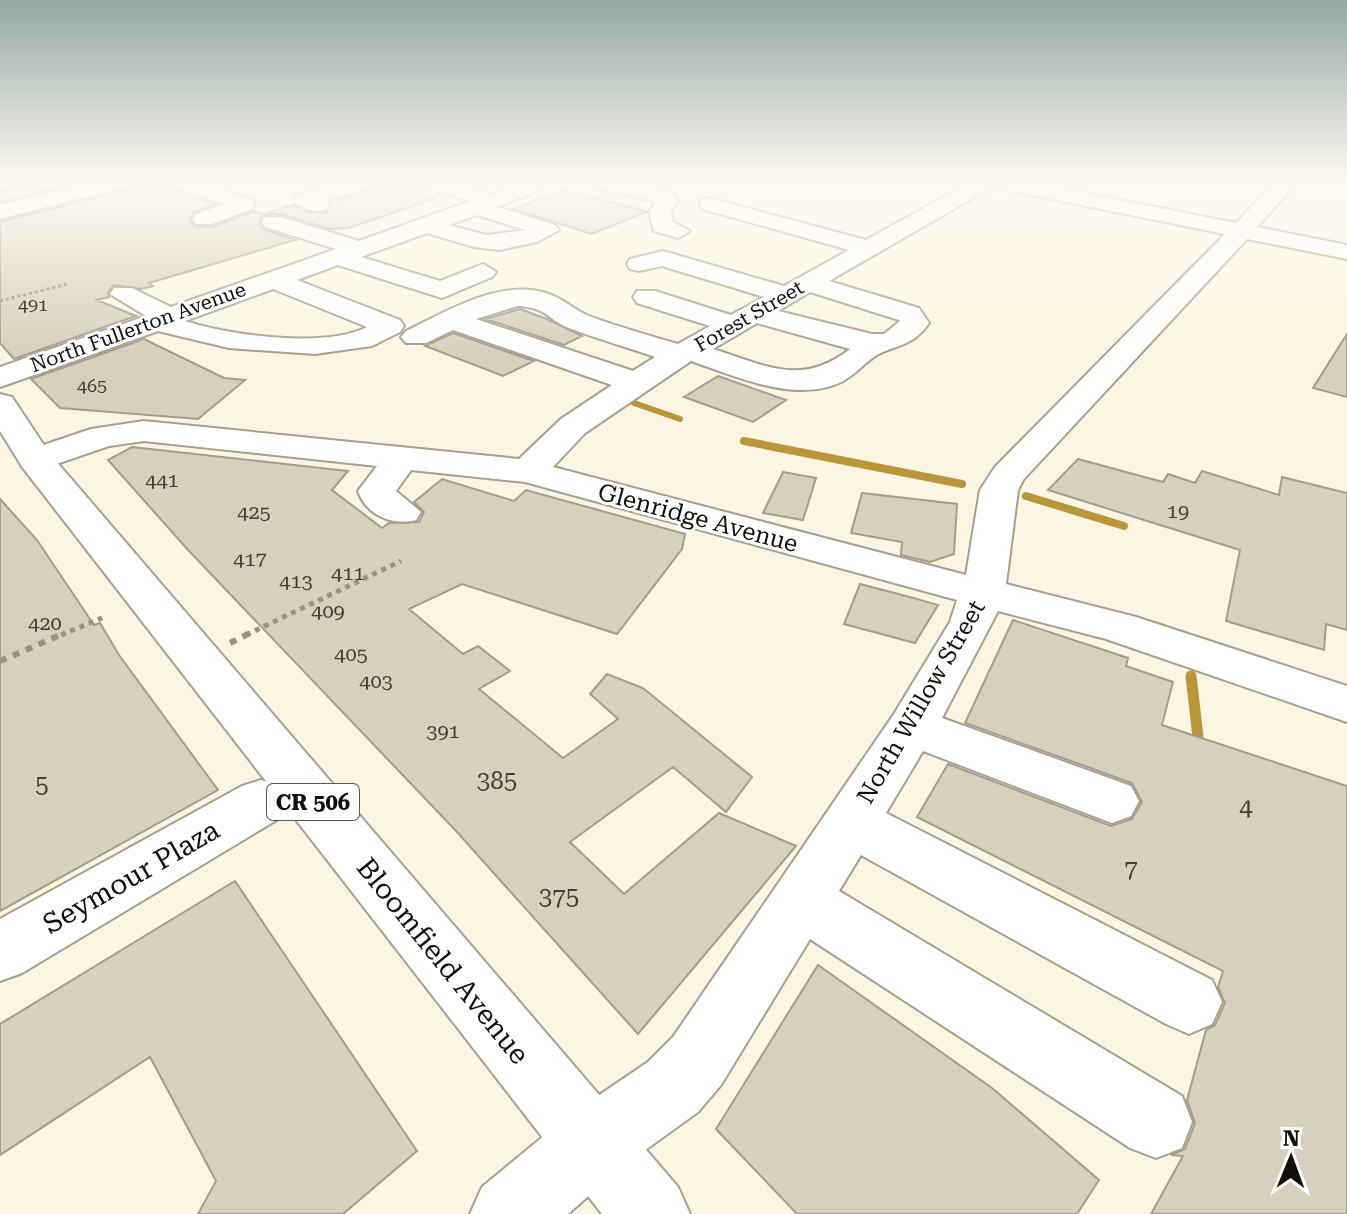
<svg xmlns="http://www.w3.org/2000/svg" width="1347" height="1214" font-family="'Roboto Serif',serif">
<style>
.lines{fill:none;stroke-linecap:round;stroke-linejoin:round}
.stream-far2{stroke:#b8973b;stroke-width:6}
.stream-far1{stroke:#b8973b;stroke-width:8}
.stream{stroke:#b8973b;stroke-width:11}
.building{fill:#d7d0bd;stroke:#a49d8b;stroke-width:2}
.minor-casing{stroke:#a7a08e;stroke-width:4}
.major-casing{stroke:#a7a08e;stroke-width:4}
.path-far2{stroke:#989385;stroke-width:3;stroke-dasharray:3 3;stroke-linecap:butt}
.path-far1{stroke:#989385;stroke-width:5;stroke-dasharray:5 5;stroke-linecap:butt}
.path{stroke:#989385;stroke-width:6;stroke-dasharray:7 7;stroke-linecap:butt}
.minor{fill:#fff;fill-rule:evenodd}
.major{fill:#fff;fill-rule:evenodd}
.labels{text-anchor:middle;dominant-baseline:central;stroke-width:6;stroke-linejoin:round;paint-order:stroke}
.far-number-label{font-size:18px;fill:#433f36}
.far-street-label{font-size:20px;fill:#120f09;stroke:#fff}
.number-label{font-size:20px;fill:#433f36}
.shield{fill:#fff;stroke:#595753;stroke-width:2}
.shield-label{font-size:22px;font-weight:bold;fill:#120f09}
.street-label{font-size:24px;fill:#120f09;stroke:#fff}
.near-number-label{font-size:24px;fill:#433f36}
.near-street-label{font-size:28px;fill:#120f09;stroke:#fff}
</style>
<rect width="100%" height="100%" fill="#fcf5e1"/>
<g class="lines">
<path class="stream-far2" d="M634,403L680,419
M744,441L754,443"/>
<path class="stream-far1" d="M744,441L962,484
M1026,496L1124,526"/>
<path class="stream" d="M1191,676L1198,737"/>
</g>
<path class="building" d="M42,182H82L0,202V192Z
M133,182H146L215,204L193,212L190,221L196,227H213L254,211L263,214L293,205L308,212L326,213L331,203L372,189L377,182L436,198L348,228L330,229L282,214H265L259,220L262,229L295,240L149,283L153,286L141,289L114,285L108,292L109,297L97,300L136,316L14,359L0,343V222L128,189Z
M563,190L646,211V212L592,234L513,209Z
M520,309L547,319L582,336L564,345L486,319Z
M453,333L534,361L503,376L425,346Z
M1347,334V397L1313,388Z
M144,339L224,378L245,380L198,419L60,408L31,379Z
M718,376L786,400L753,422L684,397Z
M132,447L348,471L332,490L382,528L389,523L419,522L424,512L414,502L442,479L514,501L526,490L685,534L682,549L617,634L462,584L409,609L463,654L478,646L510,671L479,689L563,758L618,719L590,694L607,674L643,688L752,777L726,812L673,767L570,842L624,894L719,813L796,846L638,1034L457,832L189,551L108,460Z
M1078,459L1163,482L1168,474L1195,483L1202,471L1279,495L1282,477L1347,493V630L1326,624L1324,650L1226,621L1240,550L1048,490Z
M783,472L816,478L803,520L763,513Z
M862,493L957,504L954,554L930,562L901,555L902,542L851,533Z
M0,499L37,540L94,625L100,623L119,655L218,790L0,911Z
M860,584L910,597L938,605L915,643L844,624Z
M1013,620L1128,658L1126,666L1173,682L1162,725L1347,786V1214H1151L1183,1156L1171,1155L1185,1149L1195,1123L1187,1100L1206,1030L1215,1025L1225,1003L1218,987L1223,971L917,817L948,764L1111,826L1132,819L1142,802L1132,783L965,723Z
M235,881L417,1151L343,1214H198L216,1181L150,1057L0,1155V1024Z
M818,965L992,1088L1099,1180L1077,1214H797L716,1129Z"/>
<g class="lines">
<g class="minor-casing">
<path id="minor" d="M95,182H130L127,186L0,219V205Z
M170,182H200L252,199L255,204L252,209L212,224H196L193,219L196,214L224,204L173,186Z
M343,182H374L371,186L326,201L329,205L326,210C316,212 300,210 294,201L297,196Z
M415,182H449L493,194L527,182H557L498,207L555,225L559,230L537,242L499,250L474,247L427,233L361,257L440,281L483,264L496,272L492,277L442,298L338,265L297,280L400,320L404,326L400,332L372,346L315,354L229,348L158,331L0,387V367L146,316L110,294L114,288H132L171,307L336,249L265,227L262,222L265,217H281L359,241L471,201L418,186ZM477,215L525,230L486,235L449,225ZM273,289L367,327C324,349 229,335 185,321Z
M587,182H624L673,193L678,201L671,212L673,222L690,231L678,238L654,231L649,212L656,202L590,186Z
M971,182H1028L1236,223L1276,182H1298L1257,227L1347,245V259L1247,239L1023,480L1018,490L1006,584L1136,617L1347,686V722L1106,639L998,611L942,718L1131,786L1139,801L1131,816L1112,823L923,751L886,813L1212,980L1222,1002L1212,1024L1189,1034L1166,1024L861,855L839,891L1182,1096L1192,1122L1182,1148L1156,1158L1130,1148L810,939L721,1085L698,1112L619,1169L568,1214H470L482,1187L567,1117L648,1062L673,1037L894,714L950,622L957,600L525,482L411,470L396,491L421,512L416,520C392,526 366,515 358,491L377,466L144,441L109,446L36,471L23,468L18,460L23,452L91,429L144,421L519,459L561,419L612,385L453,330L426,343H406L401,337L406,331C447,311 499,279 546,293C563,298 574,310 589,316C618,327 648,335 678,344L710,326L637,303L633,297L637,291H655L731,315L764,297L662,266L639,271L630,269L627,264L630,259L663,251L784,286L849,250L702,209L699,204L702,199L710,198L866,240ZM992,187L1225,234L995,467L980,490L966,575L553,467L585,433L691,361C735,376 791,402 837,384C855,377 866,359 883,352C904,343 914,344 929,323L919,308L829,281ZM810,292L899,320L900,321L884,334H872L778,311ZM518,306C549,308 546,319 569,328C597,339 627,347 655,357L633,371L476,319ZM757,323L850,349C801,387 767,366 713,349Z
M261,780L280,786L288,802L280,818L22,973L0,981V919L242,786Z"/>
</g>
<g class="major-casing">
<path id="major" d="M0,394L12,397L49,453L678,1187L690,1214H602L23,468L0,431Z"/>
</g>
<path class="path-far2" d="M0,301L67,284"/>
<path class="path-far1" d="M61,635L102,618
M246,635L401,561"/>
<path class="path" d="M230,643L250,633
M0,661L65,633"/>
<use href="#minor" class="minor"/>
<use href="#major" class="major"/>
</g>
<linearGradient id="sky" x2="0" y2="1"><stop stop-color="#95a8a3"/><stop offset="0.52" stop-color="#fefaf2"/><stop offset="1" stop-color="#fefaf2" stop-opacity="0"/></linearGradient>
<rect width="1347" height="352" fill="url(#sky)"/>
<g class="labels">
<g class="far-number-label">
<text x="33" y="304">491</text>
<text x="92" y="385">465</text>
</g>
<g class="far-street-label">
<text transform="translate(749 316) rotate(-30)">Forest Street</text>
<text transform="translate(138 327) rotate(-20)">North Fullerton Avenue</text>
</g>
<g class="number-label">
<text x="162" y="480">441</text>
<text x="1178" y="511">19</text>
<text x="254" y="512">425</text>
<text x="250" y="559">417</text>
<text x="348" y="573">411</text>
<text x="296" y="581">413</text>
<text x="328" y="611">409</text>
<text x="45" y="623">420</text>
<text x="351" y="654">405</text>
<text x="376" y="681">403</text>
<text x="443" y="731">391</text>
</g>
<rect class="shield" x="267" y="784" width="92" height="36" rx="6"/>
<g class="shield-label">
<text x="313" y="802">CR 506</text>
</g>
<g class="street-label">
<text transform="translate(698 518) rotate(15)">Glenridge Avenue</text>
<text transform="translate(921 702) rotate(-60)">North Willow Street</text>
</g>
<g class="near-number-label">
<text x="497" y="781">385</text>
<text x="42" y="785">5</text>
<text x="1246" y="808">4</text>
<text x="1131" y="869">7</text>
<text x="559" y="897">375</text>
</g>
<g class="near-street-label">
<text transform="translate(131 877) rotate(-30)">Seymour Plaza</text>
<text transform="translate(443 961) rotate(51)">Bloomfield Avenue</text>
</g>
</g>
<g transform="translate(1291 1158) rotate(1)" stroke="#ffffff" stroke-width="6" paint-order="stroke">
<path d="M0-6L14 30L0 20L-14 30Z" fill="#120f09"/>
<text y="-12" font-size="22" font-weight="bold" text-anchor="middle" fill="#120f09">N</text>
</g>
</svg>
